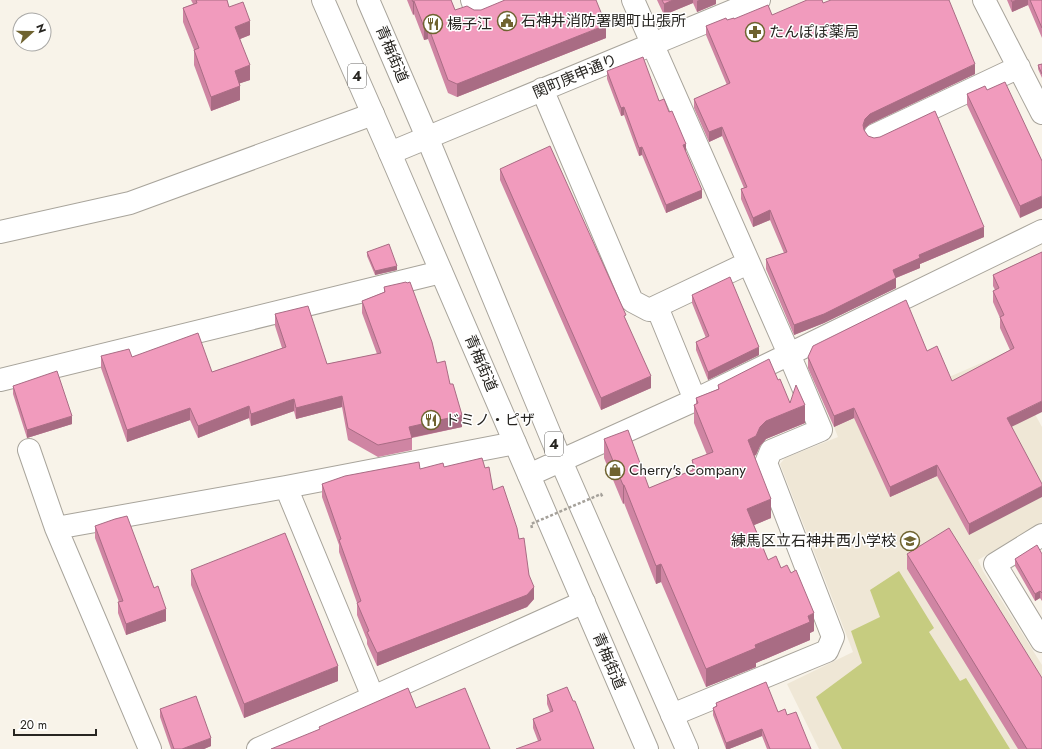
<svg xmlns="http://www.w3.org/2000/svg" width="1042" height="749" font-family="Jost,'Noto Sans JP',sans-serif">
<style>
.built{fill:#efe7d6}
.grass{fill:#c6cc80}
.lines{fill:none;stroke-linecap:round;stroke-linejoin:round}
.minor-casing{stroke:#a8a49b;stroke-width:24}
.major-casing{stroke:#a8a49b;stroke-width:24}
.minor{stroke:#fff;stroke-width:22}
.major{stroke:#fff;stroke-width:22}
.path-bridge{stroke:#a5a19a;stroke-width:2.5;stroke-dasharray:3 2;stroke-linecap:butt}
.wall{fill:#cf85a3}
.shaded-wall{fill:#a96c84}
.building{fill:#f19bbd;stroke:#a96c84}
.labels{text-anchor:middle;dominant-baseline:central;stroke-width:3;stroke-linejoin:round;paint-order:stroke}
.shield{fill:#fff;stroke:#686664;stroke-width:1}
.shield-label{font-size:14px;font-weight:bold;fill:#272521}
.poi-label{font-size:15px;fill:#272521;stroke:#fff;text-anchor:start}
.street-label{font-size:15px;fill:#272521;stroke:#fff}
</style>
<rect width="100%" height="100%" fill="#f8f3e9"/>
<path class="built" d="M1002,354L1042,427V522L978,560L983,571L1042,665V749H819L787,684L853,652L780,464L785,458L838,437L834,427Z"/>
<path class="grass" d="M899,571L934,628L929,632L960,681L966,678L1010,749H842L816,697L862,663L851,631L880,617L870,590Z"/>
<g class="lines">
<g class="minor-casing">
<path id="minor" d="M472,0L476,11L504,0
M633,0L789,354L821,430L771,451L766,463L833,637L827,651L672,715
M984,0L1042,113
M542,89L632,301L649,310L748,263
M875,135L1019,67
M390,153L759,0
M0,232L130,203L373,114
M657,307L695,400
M0,380L441,272
M29,450L56,528L150,749
M529,475L695,400L1042,231
M286,487L373,697
M56,528L286,487L515,443
M1042,535L995,564L1042,641
M258,749L584,602"/>
</g>
<g class="major-casing">
<path id="major" d="M323,0L390,153L647,749
M368,0L427,137L561,461L687,749"/>
</g>
<use href="#minor" class="minor"/>
<use href="#major" class="major"/>
<path class="path-bridge" d="M532,528L531,524L601,494L603,498"/>
</g>
<path class="wall" d="M191,0H227L229,7L250,35L240,39L250,80L240,83V100L211,111L194,65V50L183,22V8L193,4Z
M407,0H451L455,10H474L606,38L457,97L448,93L428,39L424,40L414,14L413,15Z
M657,0H716V4L697,12L693,3L664,15Z
M1007,0H1042V38L1028,5L1012,12Z
M823,3L975,74L870,124L865,128L864,131L868,136L984,237L920,264V268L896,278V288L824,323L794,335L766,269V259L784,253L770,220L753,227L741,199V189L744,188L722,136L709,142L694,108V99L727,85L706,35V26L734,19L772,15Z
M1042,64V78L1038,69V65Z
M607,71L659,101L669,112L686,152L702,198L666,213L642,155L639,156L624,115L621,116L607,79Z
M987,90L1042,161L1020,218L967,105V94Z
M500,169L626,320L651,388L601,410L500,180Z
M367,252L397,270L375,275L367,256Z
M1042,252L1012,427L969,535L937,476L890,497L854,418L834,427L808,368V357L927,351L952,381L1010,350L1000,328V318L993,302V291L995,290L993,286V275Z
M384,287L437,363L450,384L462,427L412,438V450L378,457L348,440L342,407L296,419L294,411L251,426L249,418L198,438L190,420L127,442L101,368V356L132,357L212,372L282,348L275,326V314L327,364L377,354L362,313V301L384,292Z
M692,295L759,355L708,380L696,350V342L706,338L692,303Z
M778,380L790,403L805,423L766,439L760,446L756,455L754,456L771,518L754,525L768,560L781,568L814,631L810,633V640L756,663V667L706,687L661,582L656,584L624,503L623,504L604,458V439L649,488L692,471V460L707,455L694,423V405L696,404V398L718,389V385Z
M13,386L72,424L27,438L13,394Z
M444,467L485,468L493,490L519,539L529,575L534,599L527,607L377,666L367,644V640L357,615V603L339,552V545L322,497V484L420,469Z
M95,526L154,588L166,621L126,635L118,613V602H119L95,538Z
M907,554L1042,749H1018L907,569Z
M1042,554V601L1040,598L1035,601L1015,566V559Z
M191,570L338,681L244,718L191,585Z
M547,695L573,701L594,749L538,741L533,728V719L550,712L547,704Z
M716,703L778,712L787,715L811,749H767L762,736L729,749H726L713,715V708L716,706Z
M160,709L211,746L204,749H171L160,717Z"/>
<path class="shaded-wall" d="M673,0H693V3L664,15V4Z
M699,0H716V4L697,12V1Z
M1017,0H1028V5L1012,12V2Z
M414,1V14L413,15V2Z
M250,21V35L235,41V27Z
M606,25V38L457,97V84Z
M428,26V39L424,40V27Z
M975,64V74L870,124L865,128L863,134V125L865,119L870,114Z
M250,65V80L235,85V71Z
M240,86V100L211,111V97Z
M624,107V115L621,116V108Z
M722,127V136L709,142V132Z
M686,144V152L683,153V145Z
M642,147V155L639,156V148Z
M702,190V198L666,213V205Z
M1042,196V208L1020,218V206Z
M770,210V220L753,227V218Z
M984,227V237L920,264V268L893,279V270L919,255Z
M397,266V270L375,275V271Z
M896,278V288L824,323L794,335V325Z
M759,347V355L708,380V372Z
M651,376V388L601,410V398Z
M342,396V407L296,419V408Z
M294,399V411L251,426V414Z
M1042,401V412L1007,429V418Z
M805,405V423L766,439L760,446L756,455L748,458V440L766,421Z
M249,406V418L198,438V426Z
M190,408V420L127,442V430Z
M854,408V418L834,427V416Z
M462,415V427L409,438V427Z
M72,416V424L27,438V430Z
M937,465V476L890,497V487Z
M623,485H624V503L623,504Z
M1042,486V497L969,535V524Z
M771,499V518L747,528V509Z
M661,564V582L656,584V566Z
M534,587V599L527,607L377,666V653Z
M1040,591V598L1035,601V594Z
M166,609V621L126,635V624Z
M814,613V631L810,633V640L756,663V667L706,687V669Z
M338,666V681L244,718V704Z
M762,729V736L729,749H726V743Z
M211,738V746L204,749H182Z"/>
<path class="building" d="M196,0H227L229,7L243,2L250,21L235,27L250,65L235,71L240,86L211,97L194,50L199,48L183,8L197,3Z
M412,0H451L455,10L467,6L474,10H481L505,0H596L606,25L457,84L448,80L428,26L424,27L414,1L413,2Z
M662,0H673L664,4Z
M807,0H822L823,3L831,0H949L975,64L870,114L865,119L863,125L864,130L868,136L874,138L880,137L935,111L984,227L919,255L920,258L893,270L896,278L824,314L794,325L766,259L787,252L770,210L753,218L741,189L747,187L722,127L709,132L694,99L730,83L706,26L726,18L727,20L734,18V19L768,5L772,15Z
M1011,0H1017L1012,2Z
M1030,0H1042V28Z
M643,57L659,101L664,99L669,112L672,111L686,144L683,145L702,190L666,205L642,147L639,148L624,107L621,108L607,71Z
M1042,64V74L1038,65Z
M1005,82L1042,161V196L1020,206L967,94L985,86L987,90Z
M550,146L626,315L624,316L651,376L601,398L500,169Z
M389,244L397,266L375,271L367,252Z
M1042,252V401L1007,418L1042,484V486L969,524L937,465L890,487L854,408L834,416L808,357L813,346L906,300L927,351L937,346L952,381L1014,348L1000,317L1004,315L993,291L999,288L993,275Z
M730,277L759,347L708,372L696,342L709,336L692,295Z
M406,282L407,283L410,282L432,342L437,363L445,361L450,384H453L462,415L409,427L412,438L378,445L348,428L342,396L296,408L294,399L251,414L249,406L198,426L190,408L127,430L101,356L129,349L132,357L198,333L212,372L286,347L275,314L308,306L327,364L381,353L362,301L385,292L384,287Z
M769,359L778,380L780,379L790,403L796,385L805,405L766,421L760,427L756,436L748,440L771,499L747,509L768,560L776,556L781,568L787,565L791,573L796,570L814,613L808,616L810,622L755,645L756,648L706,669L661,564L656,566L624,485H623L604,439L628,430L649,488L695,469L692,460L713,452L694,405L698,403L696,398L719,389L718,385Z
M57,371L72,416L27,430L13,386Z
M482,458L485,468L489,467L493,490L503,486L517,528L519,539L524,538L529,575L534,587L527,595L377,653L367,632L369,631L357,603L361,601L339,540L341,539L322,484L345,476L419,462L420,469L443,463L444,467Z
M127,516L154,588L158,586L166,609L126,624L118,602L123,601L95,526L115,519Z
M949,528L1042,678V749H1027L907,554Z
M285,533L338,666L244,704L191,570Z
M1037,545L1042,554V593L1040,591L1035,594L1015,559Z
M766,682L778,712L785,709L787,715L796,712L811,749H770L762,729L726,743L713,708L717,706L716,703Z
M567,687L573,701H575L594,749H516L541,740L533,719L553,711L547,695Z
M408,688L416,708L465,688L490,749H271L320,729L319,727Z
M196,696L211,738L182,749H174L160,709Z"/>
<defs>
<g id="civic-ring" transform="scale(1)"><circle r="9.5" fill="#fff" stroke="#6f6330" stroke-width="1.5"/><path d="M-.6-6.5H3V-4.5H.6V-3L4-1V1h2V6H-6V1h2V-1L-.6-3ZM-1.2 2.5V6h2.4V2.5Z" fill="#6f6330"/></g>
<g id="restaurant-ring" transform="scale(1)"><circle r="9.5" fill="#fff" stroke="#6f6330" stroke-width="1.5"/><path d="M-5-6h1v4h1v-4h1v4h1v-4h1v5L-1.5 .5V6h-2V.5L-5-1ZM5-6V6H3V1.5H1.5Q1.5-4 5-6Z" fill="#6f6330"/></g>
<g id="pharmacy-ring" transform="scale(1)"><circle r="9.5" fill="#fff" stroke="#6f6330" stroke-width="1.5"/><path d="M-2-6h4v4h4v4h-4v4h-4v-4h-4v-4h4Z" fill="#6f6330"/></g>
<g id="shop-ring" transform="scale(1)"><circle r="9.5" fill="#fff" stroke="#6f6330" stroke-width="1.5"/><path d="M-5-2.5h2.3a2.7 3.5 0 0 1 5.4 0H5L5.5 6h-11ZM-1.5-2.5h3a1.5 2.3 0 0 0-3 0Z" fill="#6f6330"/></g>
<g id="school-ring" transform="scale(1)"><circle r="9.5" fill="#fff" stroke="#6f6330" stroke-width="1.5"/><path d="M0-5L7-2L0 1L-7-2ZM-4 1L0 2.5L4 1V4Q0 6-4 4Z" fill="#6f6330"/></g>
</defs>
<g fill-rule="evenodd">
<use href="#civic-ring" x="507" y="21"/>
<use href="#restaurant-ring" x="433" y="24"/>
<use href="#pharmacy-ring" x="755" y="32"/>
<use href="#restaurant-ring" x="431" y="420"/>
<use href="#shop-ring" x="615" y="470"/>
<use href="#school-ring" x="910" y="541"/>
</g>
<g class="labels">
<g class="shield">
<rect x="348" y="64" width="18" height="24" rx="3"/>
<rect x="545" y="432" width="18" height="24" rx="3"/>
</g>
<g class="shield-label">
<text x="357" y="76">4</text>
<text x="554" y="444">4</text>
</g>
<g class="poi-label">
<text x="521" y="21">石神井消防署関町出張所</text>
<text x="447" y="24">楊子江</text>
<text x="769" y="32">たんぽぽ薬局</text>
<text x="445" y="420">ドミノ・ピザ</text>
<text x="629" y="470">Cherry's Company</text>
<text x="896" y="541" text-anchor="end">練馬区立石神井西小学校</text>
</g>
<g class="street-label">
<text transform="translate(392 54) rotate(67)">青梅街道</text>
<text transform="translate(575 76) rotate(-23)">関町庚申通り</text>
<text transform="translate(481 363) rotate(67)">青梅街道</text>
<text transform="translate(609 661) rotate(67)">青梅街道</text>
</g>
</g>
<g transform="translate(32 32) rotate(69)"><circle r="19" fill="#ffffff" stroke="#a9a8a6"/>
<path d="M0-3L7 15L0 10L-7 15Z" fill="#6f6330"/>
<text y="-6" font-size="11" font-weight="bold" text-anchor="middle" fill="#272521">N</text>
</g>
<path d="M14 729v6h82v-6" fill="none" stroke="#272521" stroke-width="2"/>
<text x="20" y="729" font-size="12" fill="#272521" stroke="#ffffff" stroke-width="3" paint-order="stroke">20 m</text>
</svg>
